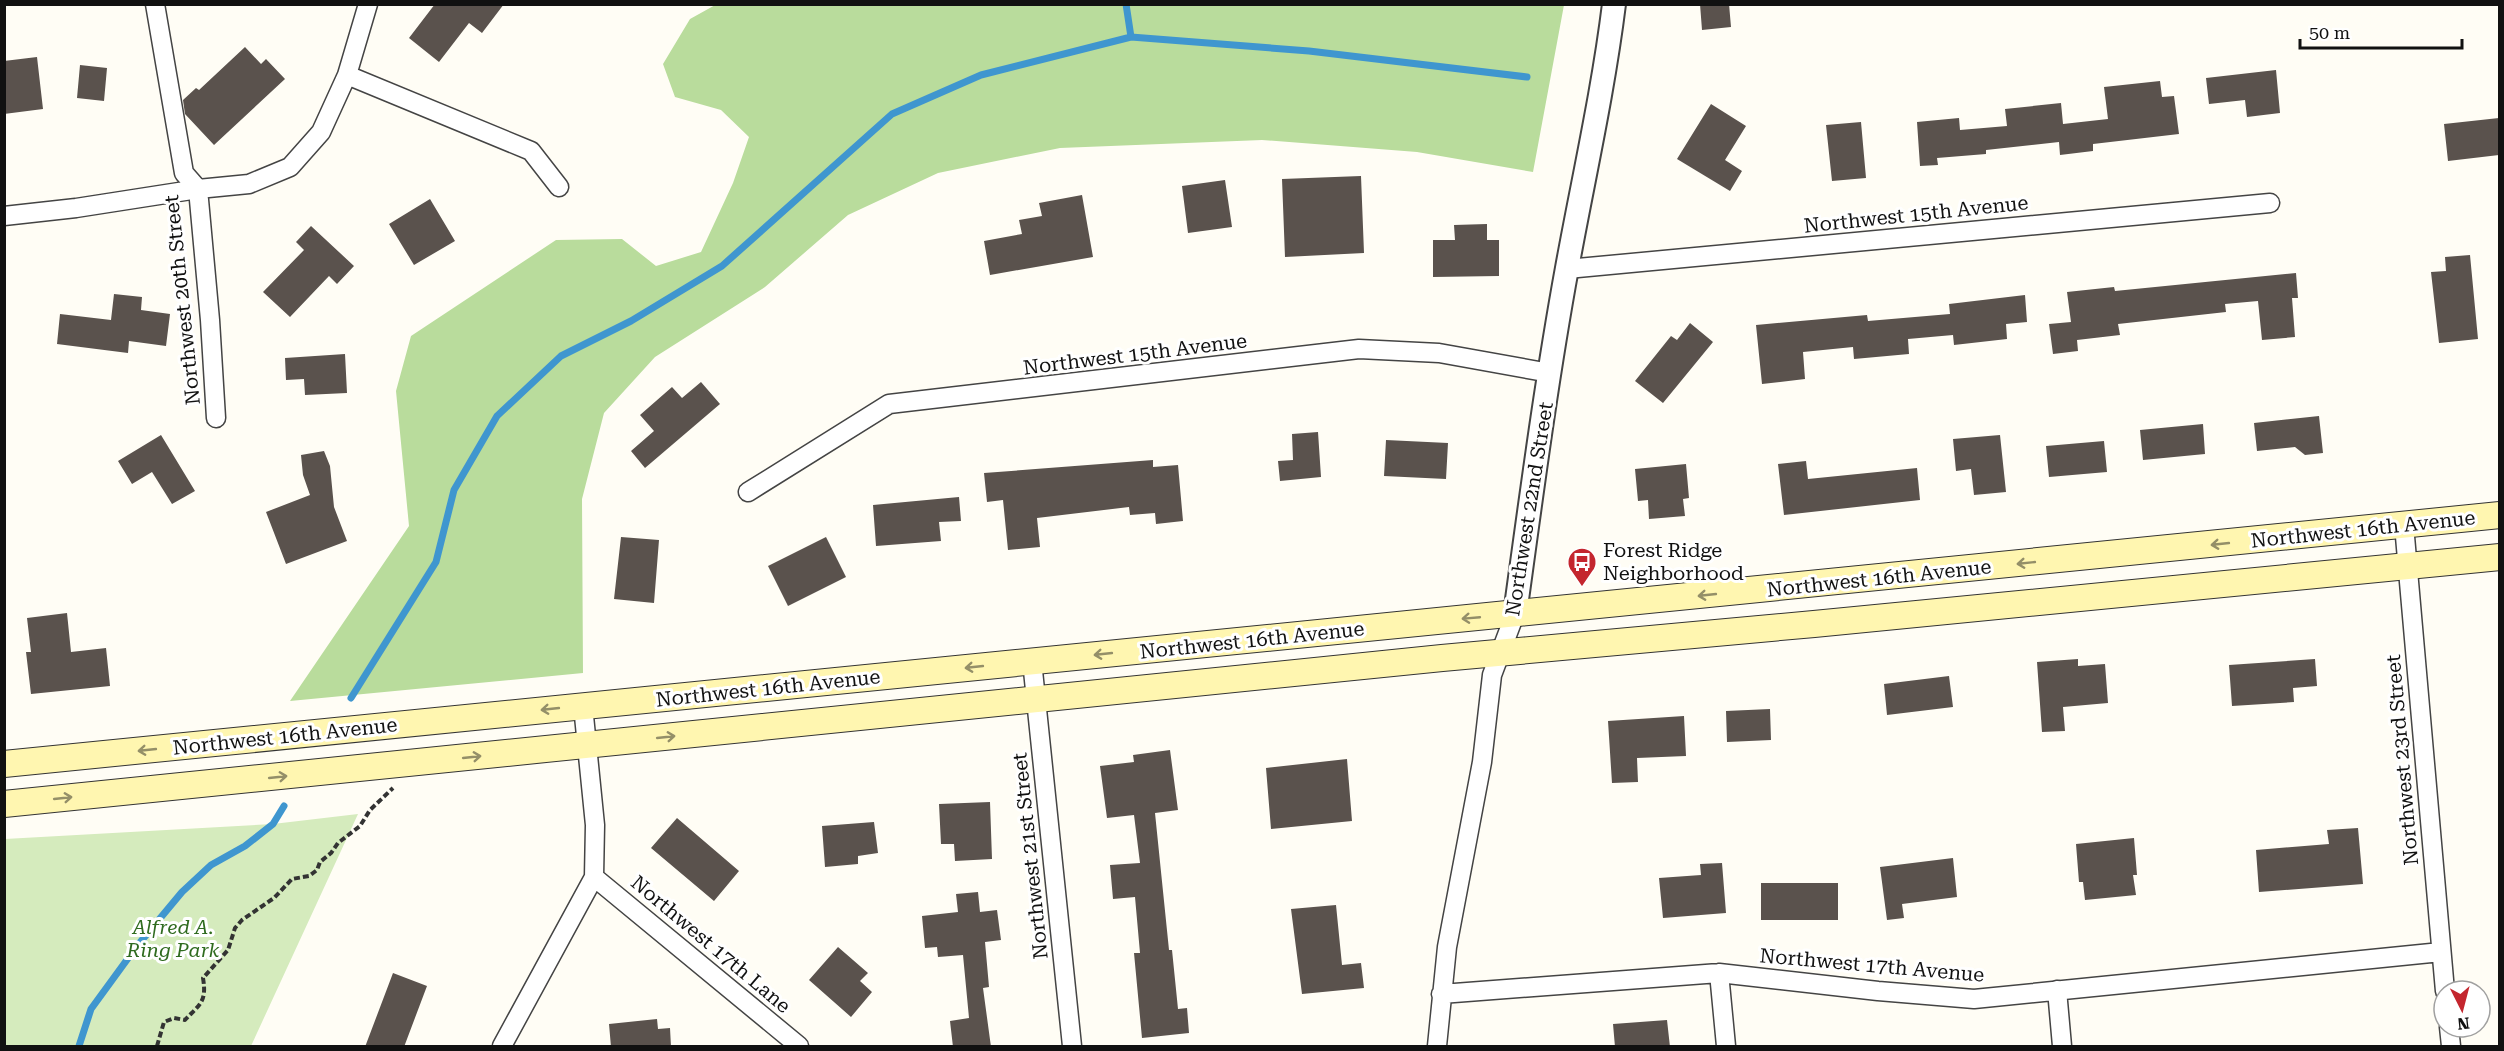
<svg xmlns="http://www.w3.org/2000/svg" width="2504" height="1051" font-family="'Roboto Serif',serif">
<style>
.green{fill:#d5ebbd}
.forest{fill:#b9dc9c}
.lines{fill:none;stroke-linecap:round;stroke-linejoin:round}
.stream{stroke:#3f96cf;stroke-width:7}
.building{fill:#5a524d}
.minor-casing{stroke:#444;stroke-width:21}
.tertiary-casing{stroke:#444;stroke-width:26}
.secondary-casing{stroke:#333;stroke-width:28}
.path{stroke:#333;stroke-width:4;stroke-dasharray:6 3;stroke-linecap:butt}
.minor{stroke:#fff;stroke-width:18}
.tertiary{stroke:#fff;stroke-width:22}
.secondary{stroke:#fff6b0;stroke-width:26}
.oneway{stroke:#948f68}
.labels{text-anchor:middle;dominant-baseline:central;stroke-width:6;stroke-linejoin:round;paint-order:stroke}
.street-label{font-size:20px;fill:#111;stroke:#fff}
.poi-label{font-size:20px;fill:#111;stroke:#fff;text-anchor:start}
.park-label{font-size:20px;font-style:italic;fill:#2f6b1f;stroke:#fff}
</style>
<rect width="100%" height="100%" fill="#fffdf5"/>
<path class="green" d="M358,814L251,1046H5V839L273,824Z"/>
<path class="forest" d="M717,4H1564V5L1533,172L1417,152L1262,140L1060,148L938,173L848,215L765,287L655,357L604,413L582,499L583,673L290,701L409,526L396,391L411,336L556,240L622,239L656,266L701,252L733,183L749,137L721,110L675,97L663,64L690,19Z"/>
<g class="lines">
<path class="stream" d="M1131,37L1309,51L1527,77
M351,698L436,562L454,490L497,416L561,356L631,321L722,266L892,114L981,75L1131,37L1126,4
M79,1046L91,1009L137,946L182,892L211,865L245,846L273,824L284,806"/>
</g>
<path class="building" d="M435,4H504L482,33L469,23L439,62L409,38Z
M1700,4H1729L1731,27L1702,30Z
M245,47L261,64L266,59L285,79L214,145L185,114L183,100L196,88L199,90Z
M37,57L43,109L4,114V61Z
M80,65L107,68L104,101L77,98Z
M2276,70L2280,113L2247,117L2245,100L2209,104L2206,78Z
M2160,81L2162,97L2174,96L2179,134L2093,144V151L2060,155L2059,142L1986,150V154L1937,158L1938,165L1920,166L1917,122L1959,118L1960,130L2007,126L2005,109L2061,103L2063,124L2108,119L2104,87Z
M1711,104L1746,126L1725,160L1742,171L1730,191L1677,159Z
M2499,118V155L2448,161L2444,124Z
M1861,122L1866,178L1832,181L1826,125Z
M1361,176L1364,253L1285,257L1282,179Z
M1225,180L1232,227L1188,233L1182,186Z
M1082,195L1093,257L990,275L984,241L1022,234L1019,220L1042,216L1039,203Z
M430,199L455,241L414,265L389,224Z
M1487,224V240H1499V276L1433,277V240H1455L1454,225Z
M311,226L354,266L337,284L329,276L290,317L263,292L304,250L296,242Z
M2470,255L2478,339L2439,343L2431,272L2446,271L2445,257Z
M2296,273L2298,298H2292L2295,337L2262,340L2258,301L2225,304L2226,312L2118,324L2120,335L2077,340L2078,351L2053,354L2049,324L2071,322L2067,292L2114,287L2115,291Z
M114,294L142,297L141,310L170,314L166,346L129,341L128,353L57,344L60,314L111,320Z
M2025,295L2027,322L2006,324L2007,339L1954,345L1953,335L1908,339L1909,354L1854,359L1853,347L1803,352L1805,379L1762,384L1756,325L1867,315L1868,321L1950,314L1949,304Z
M1690,323L1713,342L1663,403L1635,381L1671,336L1677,340Z
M345,354L347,393L305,395L304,379L286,380L285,358Z
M701,382L720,404L645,468L631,451L654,431L640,415L672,387L682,398Z
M2319,416L2323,453L2305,455L2295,447L2257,451L2254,423Z
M2203,424L2205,454L2143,460L2140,430Z
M1318,432L1321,477L1280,481L1278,461L1293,460L1292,434Z
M161,435L195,491L172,504L152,472L132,484L118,461Z
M2000,435L2006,492L1974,495L1971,469L1956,471L1953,439Z
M1386,440L1448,443L1446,479L1384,476Z
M2104,441L2107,472L2049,477L2046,446Z
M324,451L330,466L334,507L347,541L286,564L266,512L310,495L303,475L301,455Z
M1153,460V467L1178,465L1183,521L1156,524L1155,513L1130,515L1129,507L1037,518L1040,547L1008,550L1003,500L987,502L984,473Z
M1806,461L1808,479L1917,468L1920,500L1784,515L1778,464Z
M1686,464L1689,498L1683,499L1685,516L1649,519L1648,500L1638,501L1635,469Z
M959,497L961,521L939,522L941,541L876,546L873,505Z
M621,537L659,540L654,603L614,599Z
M826,537L846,577L788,606L768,566Z
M67,613L71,652L106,648L110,686L31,694L26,652H31L27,618Z
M2078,659V666L2105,664L2108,703L2063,707L2065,731L2042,732L2037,662Z
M2315,659L2317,686L2293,688L2294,702L2232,706L2229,665Z
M1949,676L1953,707L1887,715L1884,684Z
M1770,709L1771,740L1727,742L1726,711Z
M1684,716L1686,756L1637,758L1638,782L1612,783L1608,721Z
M1170,750L1178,810L1155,813L1169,950H1172L1178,1009L1187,1008L1189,1033L1142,1038L1134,953H1140L1135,897L1113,899L1110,865L1140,863L1134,815L1107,818L1100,766L1134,762L1133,755Z
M1347,759L1352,821L1271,829L1266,768Z
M990,802L992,859L955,861L954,844H941L939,804Z
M677,818L739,871L714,901L651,848Z
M874,822L878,853L858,856V864L825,867L822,826Z
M2358,828L2363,884L2259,892L2256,850L2329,844L2327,830Z
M2134,838L2137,875H2133L2136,895L2085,900L2083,882H2079L2076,844Z
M1953,858L1957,897L1902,904L1904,918L1887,920L1880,867Z
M1722,863L1726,913L1663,918L1659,878L1701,875L1700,864Z
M1761,883H1838V920H1761Z
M978,892L980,912L997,910L1001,940L985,942L989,987L983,988L991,1047H953L950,1021L969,1018L963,955L938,957L937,947L925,948L922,916L958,912L956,894Z
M1336,905L1342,965L1361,963L1364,988L1302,994L1291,909Z
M838,947L868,973L860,981L872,992L851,1017L809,980Z
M393,973L427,986L404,1047H365Z
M657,1019L658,1029L670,1028L671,1047H611L609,1024Z
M1667,1020L1670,1047H1615L1613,1024Z"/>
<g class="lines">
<g class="minor-casing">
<path id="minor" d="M155,4L184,173L198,189L210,320L216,418
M347,75L531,151L559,187
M4,216L76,208L198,189L249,184L290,167L321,132L347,75L368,4
M1567,269L2270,203
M748,492L889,404L1359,349L1439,353L1550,373
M2404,525L2445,991
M1032,661L1072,1046
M594,877L799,1046
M1719,973L1726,1046
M2057,990L2062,1046
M1441,994L1719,973L1878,991L1974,999L2441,952
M2449,1027L2451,1046
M502,1046L594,877L595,825L583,706
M1437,1046L1447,947L1482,762L1492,675L1515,614"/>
</g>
<g class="tertiary-casing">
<path id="tertiary" d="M1515,614C1531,498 1546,383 1567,268C1583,180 1603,93 1614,4"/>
</g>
<g class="secondary-casing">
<path id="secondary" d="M4,764L2500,515
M4,804L1442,658L1814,624L2500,557"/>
</g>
<path class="path" d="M157,1046L164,1022L174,1018L185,1020C200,1004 207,1002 203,978L228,950L235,928L242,920L274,898L292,879L309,876L317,870L320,862L331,853L338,843L360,826L370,810L393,788"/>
<use href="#minor" class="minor"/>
<use href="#tertiary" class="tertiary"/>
<use href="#secondary" class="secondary"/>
</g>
<defs><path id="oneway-shaft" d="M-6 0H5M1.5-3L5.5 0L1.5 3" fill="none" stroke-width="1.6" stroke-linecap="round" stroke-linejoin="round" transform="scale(1.5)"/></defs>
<g class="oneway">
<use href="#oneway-shaft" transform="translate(2220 544) rotate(174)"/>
<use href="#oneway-shaft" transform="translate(2026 563) rotate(174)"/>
<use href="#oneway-shaft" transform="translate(1707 595) rotate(174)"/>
<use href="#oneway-shaft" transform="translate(1471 618) rotate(175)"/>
<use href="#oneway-shaft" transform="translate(1103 654) rotate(174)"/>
<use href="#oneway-shaft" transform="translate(974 667) rotate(174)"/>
<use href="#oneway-shaft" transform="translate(550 709) rotate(174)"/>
<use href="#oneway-shaft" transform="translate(666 737) rotate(-6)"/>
<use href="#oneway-shaft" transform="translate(147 750) rotate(174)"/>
<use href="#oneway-shaft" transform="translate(472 757) rotate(-6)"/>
<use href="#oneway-shaft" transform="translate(278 777) rotate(-6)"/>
<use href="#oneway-shaft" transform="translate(63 798) rotate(-6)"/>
</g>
<defs>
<g id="bus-pin" transform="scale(1.5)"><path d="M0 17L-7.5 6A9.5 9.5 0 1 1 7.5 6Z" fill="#c4262e" stroke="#fff"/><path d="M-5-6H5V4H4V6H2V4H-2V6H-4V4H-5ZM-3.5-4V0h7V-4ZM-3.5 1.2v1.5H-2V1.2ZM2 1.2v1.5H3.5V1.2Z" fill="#fff"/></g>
</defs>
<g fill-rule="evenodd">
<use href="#bus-pin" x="1582" y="562"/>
</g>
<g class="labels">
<g class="street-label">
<text transform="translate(1916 214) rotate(-6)">Northwest 15th Avenue</text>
<text transform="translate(182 300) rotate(-96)">Northwest 20th Street</text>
<text transform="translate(1135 354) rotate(-7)">Northwest 15th Avenue</text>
<text transform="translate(1529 509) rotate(-81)">Northwest 22nd Street</text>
<text transform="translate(2363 529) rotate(-6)">Northwest 16th Avenue</text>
<text transform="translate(1879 578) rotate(-6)">Northwest 16th Avenue</text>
<text transform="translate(1252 640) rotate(-6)">Northwest 16th Avenue</text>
<text transform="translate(768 688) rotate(-6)">Northwest 16th Avenue</text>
<text transform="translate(285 736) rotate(-6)">Northwest 16th Avenue</text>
<text transform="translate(2402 760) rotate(-95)">Northwest 23rd Street</text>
<text transform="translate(1030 856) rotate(-96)">Northwest 21st Street</text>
<text transform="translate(711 944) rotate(40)">Northwest 17th Lane</text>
<text transform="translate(1872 965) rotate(5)">Northwest 17th Avenue</text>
</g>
<g class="poi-label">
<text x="1603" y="550">Forest Ridge<tspan x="1603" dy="23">Neighborhood</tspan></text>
</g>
<g class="park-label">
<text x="173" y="927">Alfred A.<tspan x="173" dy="23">Ring Park</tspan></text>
</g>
</g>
<rect width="2504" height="1051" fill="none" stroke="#111111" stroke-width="12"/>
<g transform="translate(2462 1009) rotate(174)"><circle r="28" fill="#ffffff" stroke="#a0a0a0" stroke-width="1.5"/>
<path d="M0-4.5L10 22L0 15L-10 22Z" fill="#c4262e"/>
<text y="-9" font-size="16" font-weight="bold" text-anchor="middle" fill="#111111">N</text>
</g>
<path d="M2300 39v9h162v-9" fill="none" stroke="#111111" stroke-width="3"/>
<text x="2309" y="39" font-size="18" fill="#111111" stroke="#ffffff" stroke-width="4.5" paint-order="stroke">50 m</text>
</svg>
